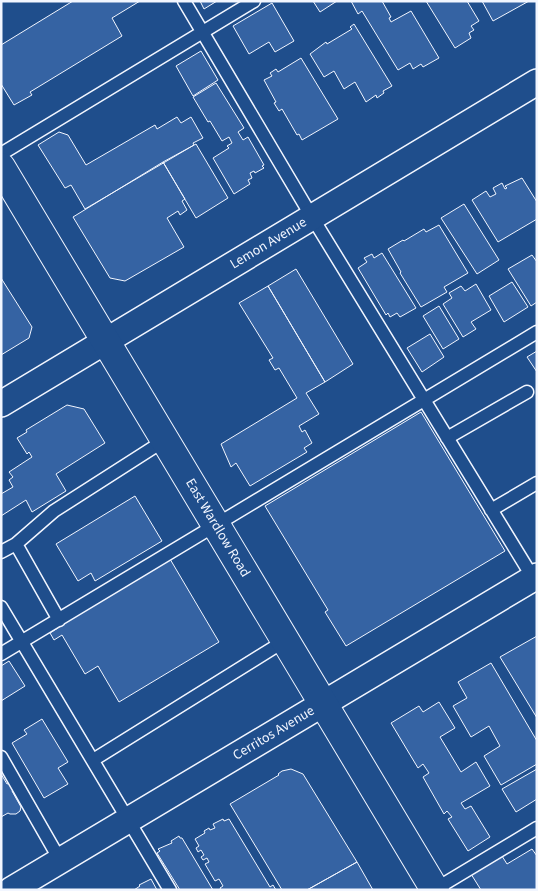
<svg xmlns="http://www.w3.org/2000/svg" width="538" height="891" font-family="'Source Sans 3',sans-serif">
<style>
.building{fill:#3563a3;stroke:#f2f6ff}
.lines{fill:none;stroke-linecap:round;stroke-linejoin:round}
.lane-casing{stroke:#f2f6ff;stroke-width:15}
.street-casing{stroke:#f2f6ff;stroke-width:28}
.secondary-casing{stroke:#f2f6ff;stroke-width:30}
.lane{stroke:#1f4e8c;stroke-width:12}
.street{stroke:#1f4e8c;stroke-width:25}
.secondary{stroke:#1f4e8c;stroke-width:28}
.labels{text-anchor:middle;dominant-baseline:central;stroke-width:4;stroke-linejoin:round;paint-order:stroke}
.street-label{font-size:14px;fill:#f2f6ff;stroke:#1f4e8c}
</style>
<rect width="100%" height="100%" fill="#1f4e8c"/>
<path class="building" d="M73,1H140L112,18L122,36L30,92L32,95L14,105L1,84V45Z
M200,1H217L204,9Z
M313,1H337L320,12Z
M351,1H382L391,17L389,18L391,22L411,11L439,58L423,67L421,64L413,69L410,63L398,70L362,11L358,14Z
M426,1H467L479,21L471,26L474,30L469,33L471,38L455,48Z
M482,1H529L493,21Z
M272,3L294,41L275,52L269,42L249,54L233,26Z
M354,24L392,86L383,91L384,93L377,98L376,95L366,102L355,82L344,89L334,71L324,77L310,54L326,42L327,44L352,29L350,27Z
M201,51L218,80L193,96L176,66Z
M301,58L338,119L302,140L299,134L297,135L282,109L279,111L274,103L276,102L264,80L272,76L270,73L276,69L278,72Z
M216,83L244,128L238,132L243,140L248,137L264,165L262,166L264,168L255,173L254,171L250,173L252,178L248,180L250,184L234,194L213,158L229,148L227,146L232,143L229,137L222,141L210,121L208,122L193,97Z
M177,117L181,123L191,117L203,138L193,143L194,145L85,209L71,185L65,188L38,145L59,132L68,135L86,165L155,125L157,129Z
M196,144L228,198L196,218L163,162Z
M163,162L185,199L182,201L187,210L180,215L178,211L167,218L184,247L125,281L110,278L73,217Z
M522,178L537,202V219L498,242L472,200L486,191L490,197L496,194L493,188L502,183L505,189L507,188L505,186Z
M464,204L499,260L477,274L441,218Z
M439,225L468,273L444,287L447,292L421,307L400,273L401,272L388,249L403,240L404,241L424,229L426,232Z
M382,253L416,308L400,317L397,313L390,317L388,313L386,315L358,268L367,262L364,258L372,254L374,258Z
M532,255L537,262V302L531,306L508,269Z
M296,269L353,364L325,382L268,286Z
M1,278L32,327L29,338L1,355Z
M512,282L528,307L504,322L489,296Z
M476,284L491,310L471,322L476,329L463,337L443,304L452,298L449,293L461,286L465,291Z
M268,286L325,382L306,393L319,414L299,426L302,432L305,430L312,443L304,448L307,452L250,486L236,463L231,467L221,444L297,398L279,368L275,370L269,360L273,358L239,303Z
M439,306L459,339L443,349L423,316Z
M430,334L444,357L422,372L407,348Z
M537,351V372L527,357Z
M67,405L84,409L105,443L56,474L66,491L32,512L26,500L1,516V494L13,487L9,480L13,477L9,472L32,457L29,452L27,454L17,438L27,432L26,430Z
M421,412L505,551L346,646L325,612L328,610L265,506Z
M135,496L162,541L95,581L91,573L78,581L56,544Z
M170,559L219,642L119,702L98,666L85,674L62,635L54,640L50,633L61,626L60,625Z
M537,636V718L500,657Z
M9,661L25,686L1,701V666Z
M491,663L537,741V764L501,785L484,756L500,746L489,726L471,737L453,706L467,698L458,682Z
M439,702L455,728L440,737L461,772L476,762L490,786L461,803L465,809L471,806L490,837L468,851L448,819L452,817L447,811L444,814L423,777L429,773L423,764L418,768L391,723L419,706L423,712Z
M42,719L68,762L58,768L68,784L44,798L12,743L27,734L24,730Z
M291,769L303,774L357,862L307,890H282L230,804L279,775L278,774L282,771Z
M537,769V799L516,812L502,789Z
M1,774L7,784L10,783L14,790L12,791L21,807L20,811L16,814H10L8,813L1,817Z
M223,819L224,821L229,819L270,887L273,885L276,890H221L220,888L223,886L219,879L215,881L205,864L209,862L207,858L203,860L201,857L204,855L201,850L198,852L196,848L199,846L195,839L205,833L204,831L209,828L210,830L215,828L213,824Z
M179,836L180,838H182L213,890H180L157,853L160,851L158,849L172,843L171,841Z
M532,849L537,856V890H481L471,874L502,856L507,864Z
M357,862L373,890H307Z
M151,879L157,890H134L140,886L139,885Z"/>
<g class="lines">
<g class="lane-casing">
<path id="lane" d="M184,1L312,217L535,581
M1,154L254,1
M447,438L527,392
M491,510L537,483
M16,544L54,511L165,440
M1,552L16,544L59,620
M1,607L170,890
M1,654L537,332
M1,757L60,860
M93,760L286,640
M434,890L537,828"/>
</g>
<g class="street-casing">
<g id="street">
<path id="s1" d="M1,404L537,82"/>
<path id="s2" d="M11,890L537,576"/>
</g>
</g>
<g class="secondary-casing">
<g id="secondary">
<path id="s3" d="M1,167L435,890"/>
</g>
</g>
<use href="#lane" class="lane"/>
<use href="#street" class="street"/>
<use href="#secondary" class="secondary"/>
</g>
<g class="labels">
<g class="street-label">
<text stroke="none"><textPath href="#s1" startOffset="312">Lemon Avenue</textPath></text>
<text stroke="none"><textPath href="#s3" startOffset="421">East Wardlow Road</textPath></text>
<text stroke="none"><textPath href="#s2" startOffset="306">Cerritos Avenue</textPath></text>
</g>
</g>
<rect width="538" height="891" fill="none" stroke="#f2f6ff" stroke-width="5"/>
</svg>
